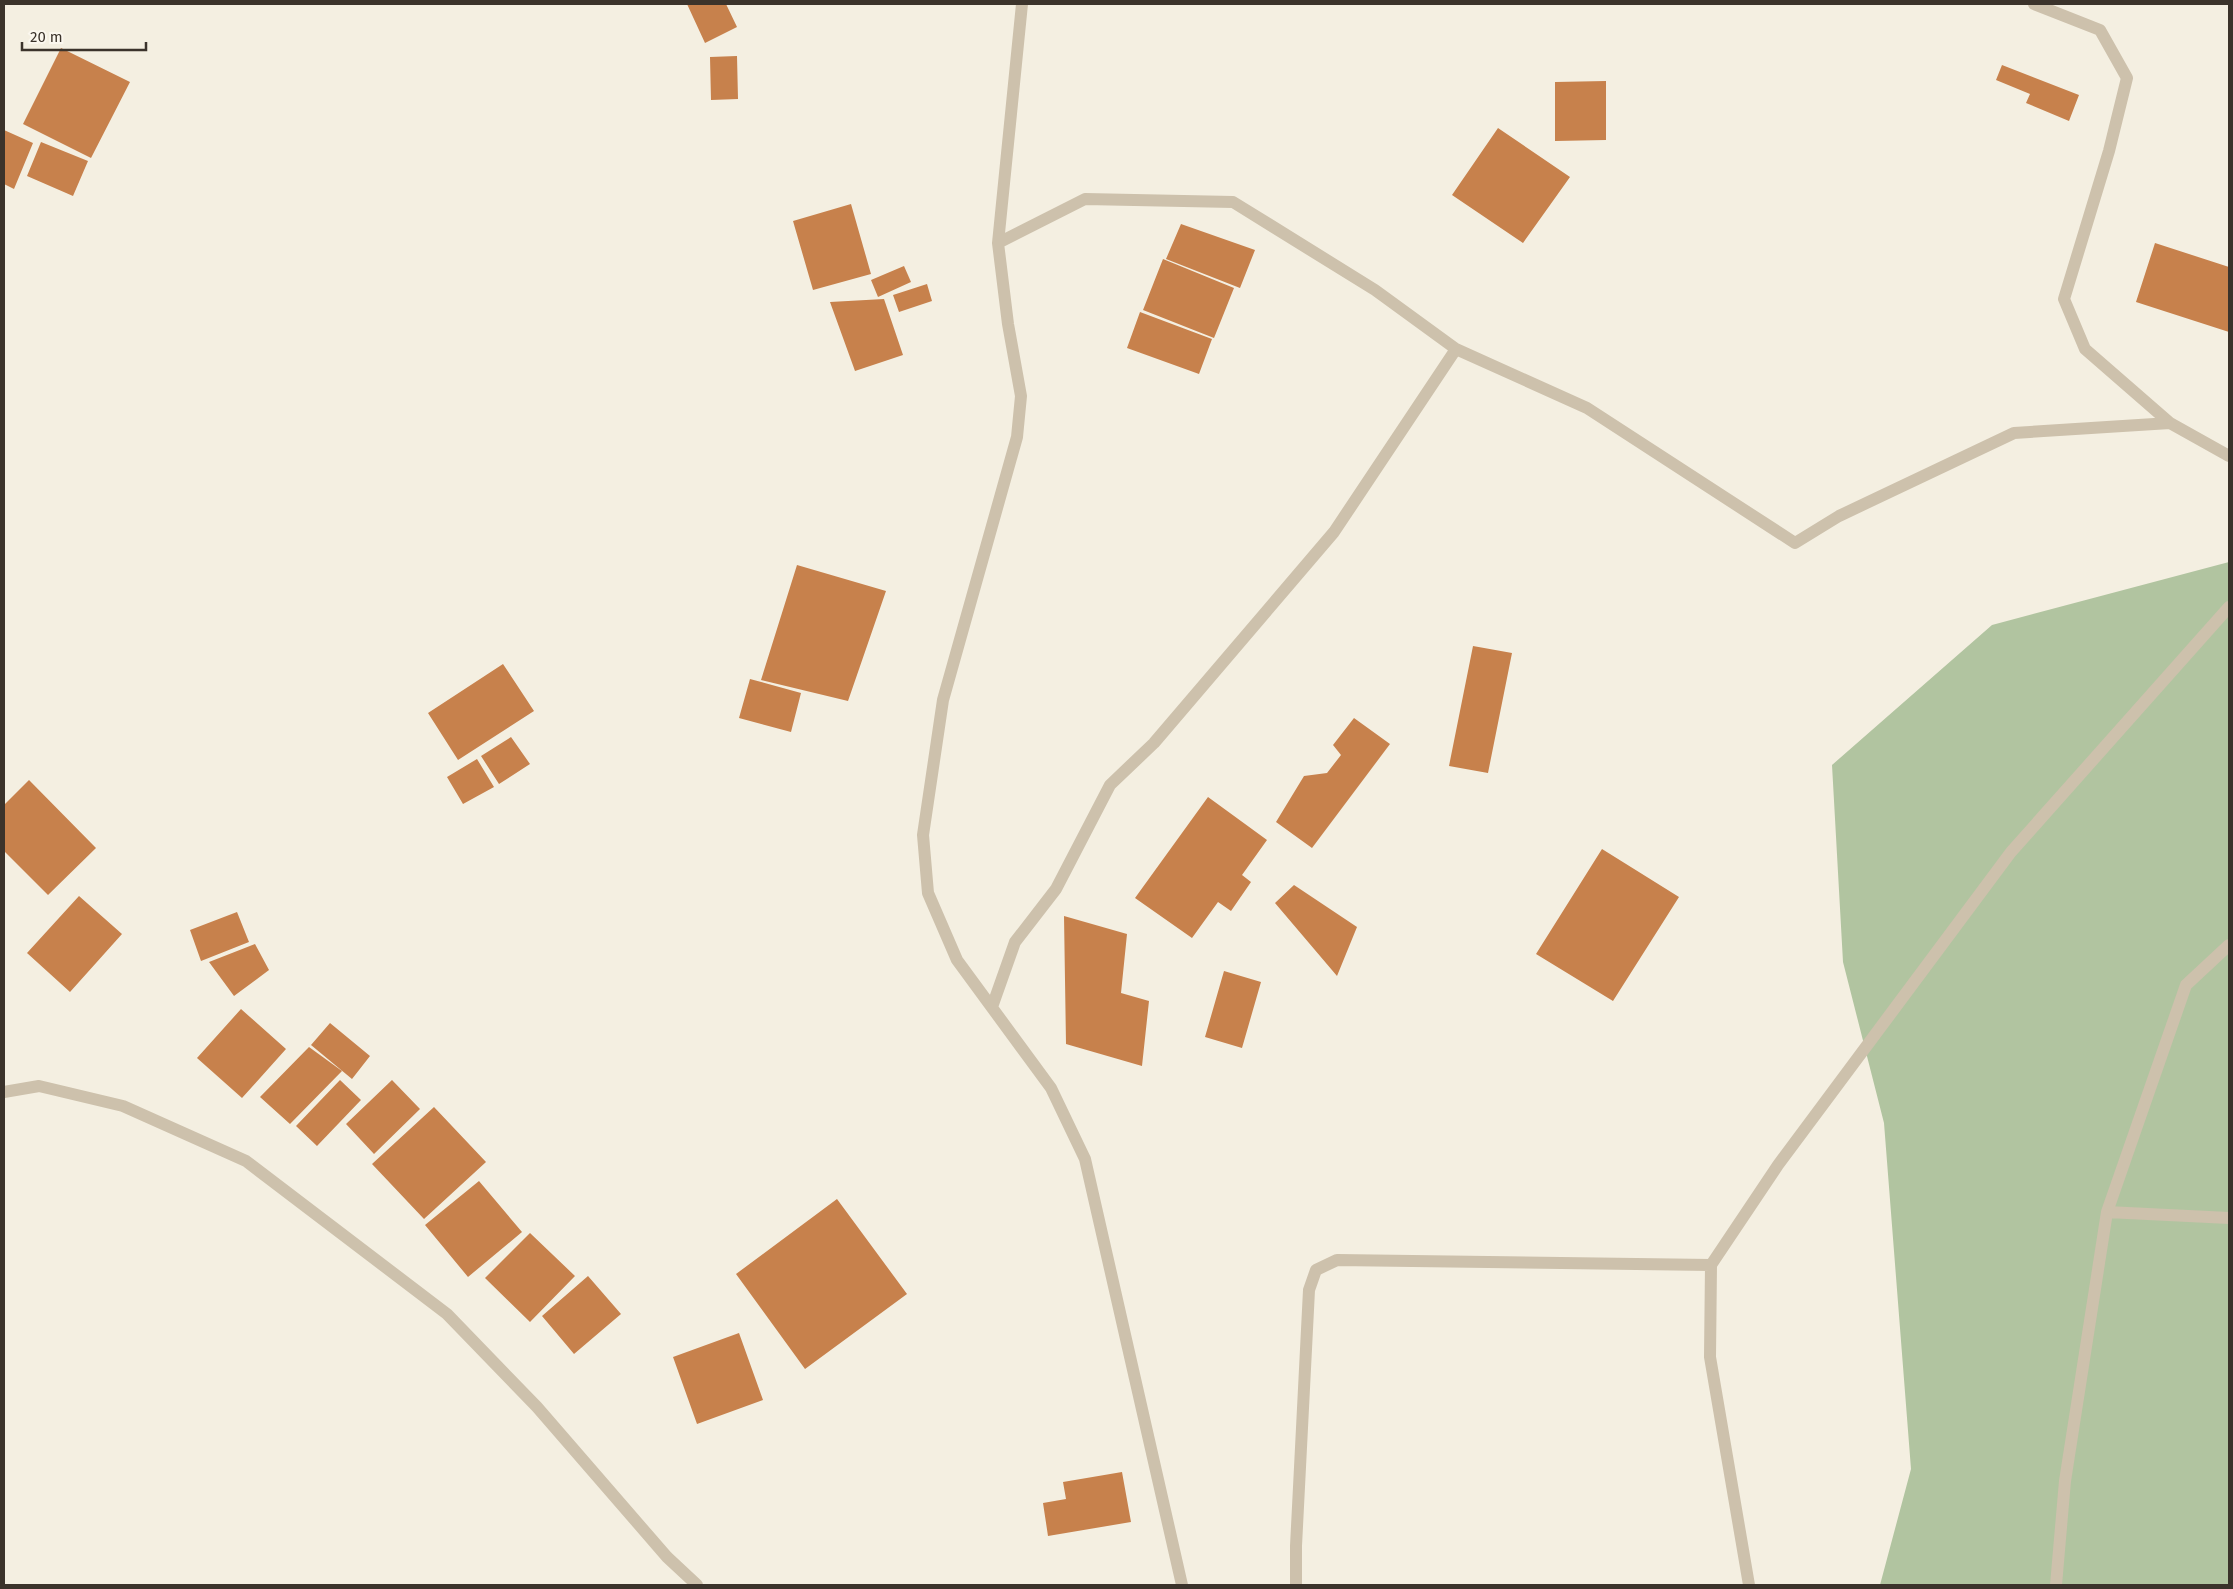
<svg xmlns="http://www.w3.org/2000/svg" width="2233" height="1589" font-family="'Fira Sans',sans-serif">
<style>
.green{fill:#b1c4a0}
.building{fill:#c7814c}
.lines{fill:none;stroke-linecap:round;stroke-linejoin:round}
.street{stroke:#cdc1ac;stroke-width:12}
</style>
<rect width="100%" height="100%" fill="#f4efe1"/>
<path class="green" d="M2229,562V1585H1880L1911,1469L1884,1123L1843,962L1832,765L1992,625Z"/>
<path class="building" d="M687,4H726L737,27L705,43Z
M61,48L130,82L91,158L23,124Z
M737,56L738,99L711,100L710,57Z
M2002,65L2079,95L2069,121L2026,103L2030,94L1996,80Z
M1606,81V140L1555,141V82Z
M1498,128L1570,177L1523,243L1452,195Z
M4,130L33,143L14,189L4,184Z
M41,142L88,161L73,196L27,176Z
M851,204L871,274L813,290L793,221Z
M1181,224L1255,250L1240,288L1166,259Z
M2155,243L2229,267V332L2136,302Z
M1163,259L1234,288L1214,338L1143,310Z
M904,266L911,282L878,297L871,280Z
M927,284L932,301L899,312L893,295Z
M884,299L903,355L855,371L830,302Z
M1140,312L1212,339L1199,374L1127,348Z
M797,565L886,591L848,701L761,680Z
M1473,646L1512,653L1488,773L1449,766Z
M503,664L534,711L458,760L428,713Z
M750,679L801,693L791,732L739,718Z
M1354,718L1390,744L1312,848L1276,822L1304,776L1327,773L1341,755L1333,745Z
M511,737L530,764L499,784L481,756Z
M477,759L494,787L463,804L447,777Z
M29,780L96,848L48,895L4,851V805Z
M1208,797L1267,840L1242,875L1251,882L1231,911L1218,902L1192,938L1135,898Z
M1602,849L1679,897L1613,1001L1536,954Z
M1294,885L1357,927L1337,976L1275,903Z
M79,896L122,934L70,992L27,953Z
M237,912L249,942L201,961L190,930Z
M1064,916L1127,934L1121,993L1149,1001L1142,1066L1066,1044Z
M255,944L269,970L234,996L209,962Z
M1224,971L1261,982L1242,1048L1205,1037Z
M241,1009L286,1049L242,1098L197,1058Z
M330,1023L370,1056L352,1079L311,1045Z
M309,1047L342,1071L290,1124L260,1097Z
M340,1080L361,1100L317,1146L296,1126Z
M392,1080L420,1109L374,1154L346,1124Z
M434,1107L486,1162L424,1219L372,1164Z
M479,1181L522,1232L468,1277L425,1225Z
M837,1199L907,1294L805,1369L736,1274Z
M530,1233L575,1276L530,1322L485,1278Z
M588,1276L621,1314L574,1354L542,1316Z
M739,1333L763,1400L697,1424L673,1357Z
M1122,1472L1131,1522L1048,1536L1043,1503L1066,1499L1063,1482Z"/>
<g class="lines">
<path class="street" d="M1022,4L998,243L1008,324L1021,396L1017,437L943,700L923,835L928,893L957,960L1051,1088L1085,1159L1182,1585
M2034,4L2100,30L2127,78L2109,151L2064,299L2085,349L2170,423L2229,456
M998,243L1085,199L1233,202L1375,290L1456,349L1587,408L1795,543L1839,516L2014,433L2170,423
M992,1007L1015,942L1056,889L1110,785L1154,743L1334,532L1456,349
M4,1092L39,1086L123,1106L246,1161L447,1314L537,1407L667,1557L697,1585
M2107,1212L2229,1218
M1296,1585V1546L1309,1290L1316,1270L1337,1260L1711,1265
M1749,1585L1710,1357L1711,1265L1778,1165L2011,852L2229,607
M2056,1585L2065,1481L2107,1212L2186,985L2229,945"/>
</g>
<rect width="2233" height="1589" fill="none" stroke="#3b332b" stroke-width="10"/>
<path d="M22 42v8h124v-8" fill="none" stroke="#3b332b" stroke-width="2.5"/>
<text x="30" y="42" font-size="15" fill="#3b332b" stroke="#fbf7ee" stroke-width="4" paint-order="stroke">20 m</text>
</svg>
